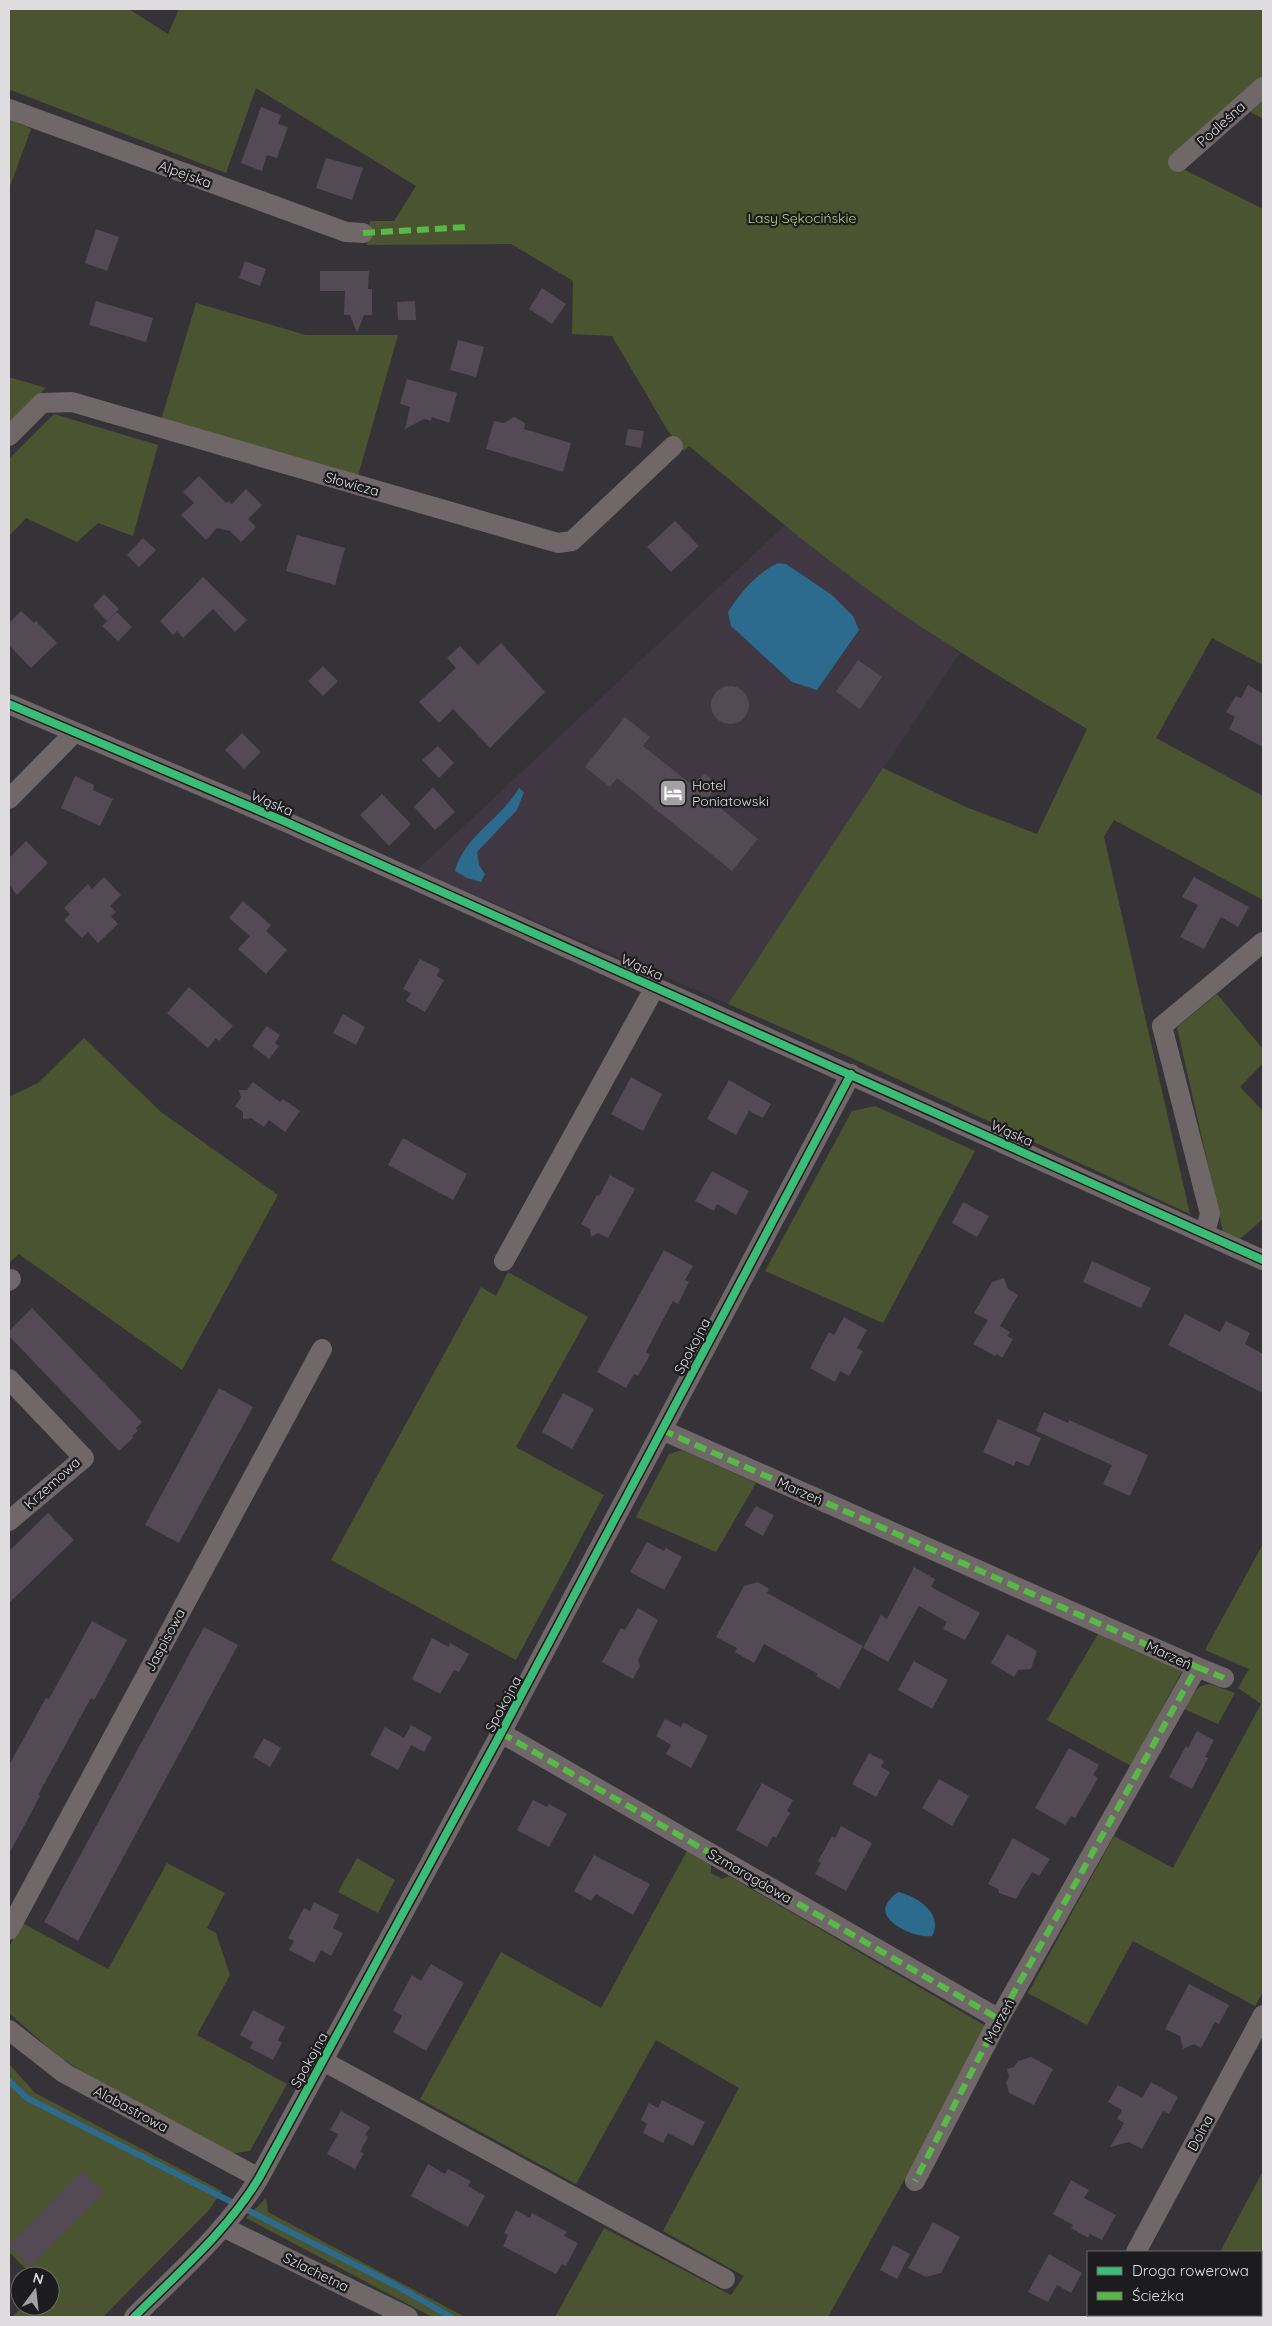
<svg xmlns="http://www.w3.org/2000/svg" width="1272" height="2326" font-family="Quicksand,sans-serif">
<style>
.built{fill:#3f3741}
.green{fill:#4b5430}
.water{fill:#2c6b8d}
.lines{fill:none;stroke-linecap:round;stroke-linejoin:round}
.stream{stroke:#2c6b8d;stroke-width:6}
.building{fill:#534a55}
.minor{stroke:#706769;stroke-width:20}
.quiet{stroke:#58b947;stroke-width:6;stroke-dasharray:12 6;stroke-linecap:butt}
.cycleway-casing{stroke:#1c1b1d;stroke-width:11}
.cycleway{stroke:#3abd76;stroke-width:8}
.labels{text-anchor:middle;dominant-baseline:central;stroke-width:4.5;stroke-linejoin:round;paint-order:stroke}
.street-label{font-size:14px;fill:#dedcdf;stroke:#1c1b1d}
.park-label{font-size:14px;fill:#bad378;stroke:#1c1b1d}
.poi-label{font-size:14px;fill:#dedcdf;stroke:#1c1b1d;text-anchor:start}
</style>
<rect width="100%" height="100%" fill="#353337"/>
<path class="built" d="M785,525L881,599L960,653L728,1004L417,870Z"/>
<path class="green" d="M9,9H129L168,34L179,9H1263V80L1181,168L1263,209V665L1212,638L1156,738L1263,796V900L1114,820L1104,837L1190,1214L854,1059L728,1004L883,768L966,807L1037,834L1087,729C1018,687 948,647 882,600C815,552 752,498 689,446L684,451L668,431L612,336L572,334L573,281L511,244L367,245L370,221H394L416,186L256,88L226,173L13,91L9,89Z
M1263,96V119L1247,110Z
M9,119L31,129L9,189Z
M196,303L306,335H398L358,476L161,420Z
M9,377L46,388L9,423Z
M54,414L158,445L133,536L98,523L77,542L26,518L9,536V459Z
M1217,994L1263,1049V1063L1240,1087L1263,1111V1219L1240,1239L1223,1232L1177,1027Z
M84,1038L161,1112L278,1195L182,1370L19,1254L9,1263V1097L38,1083Z
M875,1106L975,1151L883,1323L765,1271L852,1111Z
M508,1272L588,1317L516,1447L604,1495L516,1660L331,1560L481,1287L496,1296Z
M682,1450L756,1483L716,1552L636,1517L669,1454Z
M1263,1544V1992L1255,2006L1133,1941L1087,2025L1028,1993L1114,1836L1173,1868L1261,1704L1238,1688L1249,1669L1205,1650Z
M1098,1634L1182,1671L1131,1766L1047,1720Z
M1210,1684L1235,1693L1218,1724L1184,1709C1192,1696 1195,1685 1210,1684Z
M687,1851L711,1865V1873L722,1879L729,1876L989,2028L828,2317H555L604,2228L731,2295L744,2276L663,2231L739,2088L656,2040L576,2184L420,2099L501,1952L601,2008Z
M357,1858L395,1880L378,1913L338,1892Z
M167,1863L225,1893L207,1928L216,1933L230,1975L197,2035L287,2084L250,2151L230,2154L132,2101L60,2058L9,2013V1947L22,1923L108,1969Z
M9,2064L35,2093L222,2191L209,2210L103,2317H12L23,2306H50V2276H33L9,2252Z
M1263,2171V2317H1186L1187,2315H1261V2252H1220Z
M266,2198L268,2212L465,2317H432L246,2218Z"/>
<path class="water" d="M778,563L786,564L832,595L853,616L859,630L817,690L792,682L731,626L728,612C741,592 756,574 778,563Z
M519,788L524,792L517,810L477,852L479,865L485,874L481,882L467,878L455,871C463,837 502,818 519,788Z
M899,1892C918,1897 944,1914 932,1936C917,1939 874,1921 888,1902C892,1897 894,1894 899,1892Z"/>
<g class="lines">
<path class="stream" d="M9,2081L27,2098L395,2285L451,2317"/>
</g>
<path class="building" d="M261,107L281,115L278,124L288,127L277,158L267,155L262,171L241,163Z
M326,158L363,168L352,200L316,188Z
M96,229L119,237L107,271L85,263Z
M245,261L266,269L260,286L239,278Z
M320,271H369L368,289H372V315H364L357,333L350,315H344L345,291H320Z
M542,288L566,304L552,324L529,309Z
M96,301L153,318L146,342L89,325Z
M415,301L416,320H398L397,302Z
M458,340L484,347L476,377L450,370Z
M407,379L457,393L449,423L432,417L431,421L424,419L405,429L410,407L400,404Z
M514,417L525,423L524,429L571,443L563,472L486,449L494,421L504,423Z
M628,429L644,431L641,448L625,445Z
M199,476L226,503L229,501L232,504L246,489L262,505L248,519L256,527L241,542L230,531L217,528L206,540L181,515L194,503L183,492Z
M675,521L699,546L671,572L647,547Z
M297,535L345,548L335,585L286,571Z
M143,538L156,550L139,567L127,555Z
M203,577L247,620L235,632L213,609L183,638L177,631L173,635L160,621Z
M104,594L119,609L107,621L93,606Z
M21,611L34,623L36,621L57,643L31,668L9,645V623Z
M117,612L132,627L118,641L102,626Z
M501,643L545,692L490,748L453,709L439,723L419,702L456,668L447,658L460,646L478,665Z
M858,660L882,677L860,709L836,692Z
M323,666L338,681L323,696L308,681Z
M1248,685L1263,694V747L1229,729L1235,717L1226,712L1236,696L1241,698Z
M711 705a19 19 0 1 1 38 0a19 19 0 1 1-38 0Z
M625,717L650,737L643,746L691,784L705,774L718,784L708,798L758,839L732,871L617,778L610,787L585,767Z
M242,733L261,752L244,769L225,750Z
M438,746L454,763L439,778L422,760Z
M75,776L94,785L93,790L113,799L100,826L61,808Z
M433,787L455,812L435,830L414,807Z
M382,794L411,824L389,846L360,815Z
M26,841L48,863L17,895L9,884V858Z
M104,877L121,895L110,906L116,912L111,916L118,924L98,943L88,932L82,938L64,920L70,914L64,908L88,884L92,889Z
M1194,877L1249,907L1238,927L1221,917L1204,949L1180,937L1198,905L1182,897Z
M243,901L271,925L266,931L287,950L266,974L238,949L250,936L229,918Z
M420,959L440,969L437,976L444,980L425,1012L406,1001L411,993L403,989Z
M189,987L233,1026L219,1041L216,1038L208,1048L167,1013Z
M343,1014L365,1027L356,1045L333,1033Z
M267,1026L280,1035L275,1043L279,1046L269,1059L252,1046Z
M631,1077L662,1094L643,1131L611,1114Z
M729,1080L771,1104L763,1118L749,1111L736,1135L707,1119Z
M253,1082L280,1102L283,1099L300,1111L285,1132L269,1120L264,1127L251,1118L243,1119V1112L235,1106L241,1098L239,1090H247Z
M403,1138L467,1174L453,1200L388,1165Z
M712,1171L749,1191L736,1215L717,1204L714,1211L695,1201Z
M610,1175L635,1189L608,1238L598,1233L591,1237L590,1229L581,1224L597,1195L599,1196Z
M963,1202L989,1216L977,1237L952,1223Z
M664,1250L693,1266L685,1280L689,1282L678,1304L673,1301L658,1329L646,1352L650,1355L638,1376L634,1374L626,1388L597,1372Z
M1092,1261L1151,1288L1141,1308L1083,1282Z
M1004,1278L1008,1289L1018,1295L1000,1326L1010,1332L1007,1336L1013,1339L1002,1358L997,1354L995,1356L973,1344L988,1320L974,1313L992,1282Z
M32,1308L142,1422L136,1428L138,1431L132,1436L134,1437L119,1451L9,1336V1331Z
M1185,1314L1220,1332L1226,1321L1250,1333L1245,1344L1263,1354V1393L1168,1345Z
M844,1317L867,1330L857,1348L863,1351L849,1376L840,1371L835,1382L810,1368L829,1332L834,1335Z
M219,1388L253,1407L179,1543L145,1525Z
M563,1393L594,1409L572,1449L542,1432Z
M1044,1412L1068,1423L1069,1420L1148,1455L1130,1496L1103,1484L1112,1465L1036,1431Z
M998,1419L1041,1438L1029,1466L1016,1461L1014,1466L983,1452Z
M756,1506L774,1515L763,1536L744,1525Z
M48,1513L74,1540L9,1603V1551Z
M647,1542L664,1551L666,1548L682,1557L664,1590L630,1572Z
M914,1567L935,1579L931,1587L980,1613L965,1640L943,1629L947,1622L919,1606L888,1662L863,1648L881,1615L887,1619Z
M758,1582L769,1589L767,1593L863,1646L839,1689L816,1676L818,1674L764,1644L754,1663L735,1652L737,1648L716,1637L744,1586Z
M638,1608L658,1620L638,1660L640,1666L633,1679L602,1662L621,1628L625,1630Z
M92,1621L127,1640L94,1700L91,1698L38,1795L40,1796L9,1854V1765L46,1698L49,1699Z
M204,1627L238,1645L78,1941L44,1922Z
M1007,1634L1037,1651L1031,1669L1018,1670L1014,1677L991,1663Z
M432,1638L449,1647L450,1643L469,1654L459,1672L454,1670L440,1694L412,1679Z
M914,1661L948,1680L932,1709L898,1690Z
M665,1719L681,1727L683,1722L708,1736L691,1768L666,1754L671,1745L656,1736Z
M411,1725L432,1737L424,1752L411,1745L398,1770L370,1755L385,1727L404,1738Z
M1197,1731L1214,1740L1205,1757L1208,1758L1192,1789L1169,1777L1186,1746L1188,1748Z
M264,1738L281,1748L270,1767L253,1757Z
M1069,1748L1099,1765L1093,1775L1098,1778L1075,1818L1071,1816L1065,1825L1035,1808Z
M869,1753L884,1761L881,1767L890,1772L876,1797L852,1784Z
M939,1779L969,1796L952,1826L922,1808Z
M762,1783L793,1800L787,1811L790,1813L783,1825L776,1838L773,1836L767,1847L736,1830Z
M533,1800L547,1807L549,1804L567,1814L549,1847L517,1830Z
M841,1826L872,1843L846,1891L815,1874L821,1863L818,1861L832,1836L835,1838Z
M1013,1838L1050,1859L1039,1876L1032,1872L1016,1899L999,1893L998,1889L988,1884Z
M594,1855L650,1884L633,1915L596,1894L591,1901L574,1891Z
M314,1902L339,1915L333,1928L343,1933L331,1956L321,1950L314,1963L289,1950L294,1941L288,1938L304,1908L310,1911Z
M431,1964L464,1983L426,2051L393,2032L402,2016L393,2010L412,1975L421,1981Z
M1189,1984L1229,2005L1219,2024L1215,2022L1201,2048L1194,2044L1183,2049L1180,2036L1165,2029Z
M253,2010L285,2027L278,2040L282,2043L273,2060L250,2048L253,2042L240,2035Z
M1031,2057L1053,2069L1034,2105L1009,2093L1006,2082L1009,2077L1007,2069L1014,2067L1018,2061Z
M1151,2082L1178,2097L1169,2114L1163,2111L1142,2149L1129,2142L1110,2147L1124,2123L1117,2119L1122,2110L1108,2102L1118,2085L1142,2098Z
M662,2100L705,2122L693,2146L668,2133L663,2143L643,2133L647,2124L641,2120L649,2103L658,2108Z
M341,2111L370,2127L365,2135L368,2137L360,2152L364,2153L355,2169L327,2154L338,2134L330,2130Z
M428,2164L445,2174L448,2169L471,2181L468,2186L485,2196L468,2227L411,2196Z
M82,2171L104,2192L30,2267L9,2245Z
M1071,2180L1089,2190L1084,2198L1116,2215L1102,2240L1090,2234L1088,2238L1071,2228L1073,2225L1053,2214Z
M516,2210L530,2218L532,2213L567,2232L564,2236L578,2243L566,2266L562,2264L556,2274L503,2246L508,2235L504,2233Z
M933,2222L960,2237L941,2273L926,2277L908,2268Z
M893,2245L910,2254L897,2279L880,2270Z
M1049,2254L1082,2273L1071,2293L1057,2285L1048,2302L1028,2292Z"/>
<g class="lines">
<path class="minor" d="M9,109L346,232L363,233
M1178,162L1263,87
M9,436L42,403L72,402L558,543L572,541L673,446
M9,704L286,822L1263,1260
M9,799L74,733
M1205,1233L1210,1214L1162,1026L1263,942
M504,1261L655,987
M9,1281L11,1279
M9,1379L84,1458L9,1521
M662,1430L1197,1667L999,2019L915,2181
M1197,1667L1224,1678
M501,1733L999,2019
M9,1930L322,1349
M9,2030L64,2073L259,2178
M323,2061L725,2279
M223,2227L408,2317
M1136,2252L1263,2015
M134,2317C178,2273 227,2231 259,2178L501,1733L851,1074
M1101,2317L1102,2315"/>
<path class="quiet" d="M363,233L468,227
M662,1430L1197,1667L999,2019L915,2181
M1197,1667L1224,1678
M501,1733L999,2019"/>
<g class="cycleway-casing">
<path id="cycleway" d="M9,704L286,822L1263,1260
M134,2317C178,2273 227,2231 259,2178L501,1733L851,1074"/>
</g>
<use href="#cycleway" class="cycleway"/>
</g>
<defs>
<g id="hotel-square" transform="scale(1.4375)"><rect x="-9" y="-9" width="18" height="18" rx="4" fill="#a3a1a4" stroke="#1c1b1d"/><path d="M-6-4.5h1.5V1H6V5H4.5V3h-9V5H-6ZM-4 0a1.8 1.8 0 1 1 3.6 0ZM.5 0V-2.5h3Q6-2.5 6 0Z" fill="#fff"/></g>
</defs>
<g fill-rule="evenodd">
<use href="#hotel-square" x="673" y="793"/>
</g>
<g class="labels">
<g class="street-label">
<text transform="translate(1221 124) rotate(-42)">Podleśna</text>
<text transform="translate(185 174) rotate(20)">Alpejska</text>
<text transform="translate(352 484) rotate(16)">Słowicza</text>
<text transform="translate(272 803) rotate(23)">Wąska</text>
<text transform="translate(642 967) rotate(24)">Wąska</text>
<text transform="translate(1012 1133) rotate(24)">Wąska</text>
<text transform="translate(692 1346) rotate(-62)">Spokojna</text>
<text transform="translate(52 1483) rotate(-42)">Krzemowa</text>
<text transform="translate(800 1491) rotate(24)">Marzeń</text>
<text transform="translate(165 1640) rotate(-62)">Jaspisowa</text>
<text transform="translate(1169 1655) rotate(25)">Marzeń</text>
<text transform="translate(503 1704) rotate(-62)">Spokojna</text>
<text transform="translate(750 1876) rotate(30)">Szmaragdowa</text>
<text transform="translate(999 2021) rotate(-62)">Marzeń</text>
<text transform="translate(309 2060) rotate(-61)">Spokojna</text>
<text transform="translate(131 2109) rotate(28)">Alabastrowa</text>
<text transform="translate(1200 2133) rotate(-62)">Dolna</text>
<text transform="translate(316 2272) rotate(26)">Szlachetna</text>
</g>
<g class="park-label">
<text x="802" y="218">Lasy Sękocińskie</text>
</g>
<g class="poi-label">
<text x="692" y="785">Hotel<tspan x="692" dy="16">Poniatowski</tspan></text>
</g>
</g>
<rect width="1272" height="2326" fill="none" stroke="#dedcdf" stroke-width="20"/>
<rect x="1087" y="2251" width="175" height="65" fill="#1c1b1d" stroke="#6a686b"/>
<rect x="1097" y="2267" width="25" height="8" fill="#3abd76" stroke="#6a686b"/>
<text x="1132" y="2276" font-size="15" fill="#dedcdf">Droga rowerowa</text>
<rect x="1097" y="2292" width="25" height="8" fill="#58b947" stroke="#6a686b"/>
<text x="1132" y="2301" font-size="15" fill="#dedcdf">Ścieżka</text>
<g transform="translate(35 2291) rotate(15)"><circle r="24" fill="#1c1b1d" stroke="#6a686b"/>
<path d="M0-4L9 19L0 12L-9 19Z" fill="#a3a1a4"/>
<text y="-8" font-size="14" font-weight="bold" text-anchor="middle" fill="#dedcdf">N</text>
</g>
</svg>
